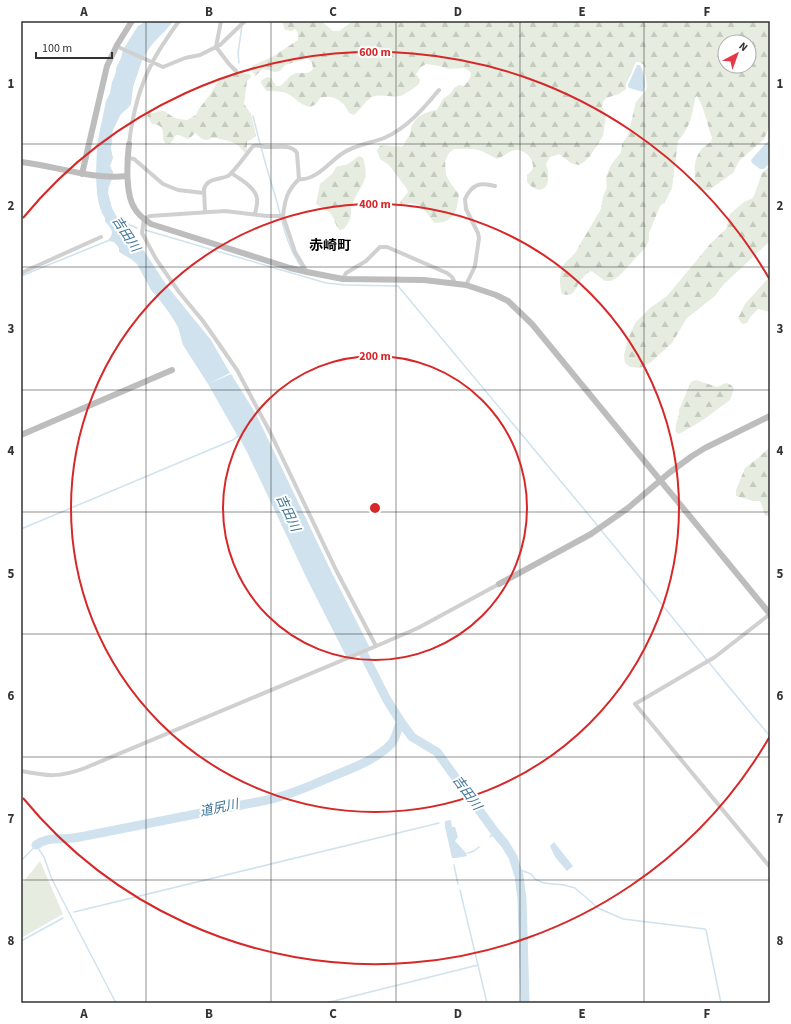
<svg xmlns="http://www.w3.org/2000/svg" width="791" height="1024" font-family="'Source Sans 3','Noto Sans JP',sans-serif">
<style>
.forest{fill:url(#forest-firs);fill-rule:evenodd}
.green{fill:#e6ecdf}
.water{fill:#cfe2ee}
.lines{fill:none;stroke-linecap:round;stroke-linejoin:round}
.stream{stroke:#cfe2ee;stroke-width:1.5}
.river{stroke:#cfe2ee;stroke-width:9}
.street{stroke:#d0d0d0;stroke-width:4}
.secondary{stroke:#bdbdbd;stroke-width:6}
.grid{fill:none;stroke:#333;stroke-width:1;stroke-opacity:0.55}
.ring{fill:none;stroke:#d62828;stroke-width:2}
.labels{text-anchor:middle;dominant-baseline:central;stroke-width:4;stroke-linejoin:round;paint-order:stroke}
.water-label{font-size:13px;font-style:italic;fill:#3f7597;stroke:#fff}
.quarter-label{font-size:14px;font-weight:bold;fill:#000;stroke:#fff}
.centre{fill:#d62828;stroke:#fff;stroke-width:2}
.ring-label{font-size:12px;text-anchor:middle;font-weight:bold;fill:#d62828;stroke:#fff;stroke-width:4;stroke-linejoin:round;paint-order:stroke}
.neatline{fill:none;stroke:#333;stroke-width:1.5}
.grid-label{font-size:13px;text-anchor:middle;font-weight:bold;fill:#333}
</style>
<defs>
<pattern id="forest-firs" width="22" height="20" patternUnits="userSpaceOnUse"><rect width="22" height="20" fill="#e6ecdf"/><path d="M5 1l3.5 6h-7zM16 11l3.5 6h-7z" fill="#c6cbc0"/></pattern>
</defs>
<rect width="100%" height="100%" fill="#fff"/>
<path class="forest" d="M282,21H321L333,31H339L353,21H770V125L764,139L739,161L733,173L709,190L700,191L697,188C693,170 692,152 711,142L712,137C708,128 702,99 696,96L690,122L684,133L678,141L672,188L665,202L660,206L649,233V240L645,248L619,276L611,281H605L593,272L590,271C586,274 581,279 579,283C574,291 575,297 562,294C559,285 559,271 565,263C571,257 576,254 579,246L601,209L603,197L607,187L606,177L611,165L621,152L622,144L628,135L636,102L646,90L647,87L644,65L639,62H636L626,84V89L619,94L606,98L603,102L602,107L606,115L603,136L590,156L584,162L579,165L571,163L559,154L550,157L546,164C547,167 548,171 548,174C550,191 538,195 527,182V175C529,173 532,171 533,168C534,159 525,150 517,150C511,149 503,157 497,159L482,151L474,149H454L449,153L445,161L446,175L451,184L459,194C457,211 455,222 435,223C428,217 425,205 414,204C410,203 406,204 401,204L400,202L408,192L407,189L389,165L380,159L377,150L380,146L383,145L402,147L404,146C405,140 407,139 410,135C411,133 410,130 411,128C415,116 425,112 437,110L443,99L450,94L454,88L459,85L464,86C468,82 471,78 471,73L468,70L464,68L448,69L440,66L426,64L421,67L416,74L420,80L419,84C416,87 406,93 403,95C393,99 382,93 372,97C365,101 360,110 354,115L349,113C344,101 333,94 320,98C309,118 297,97 286,93C280,91 273,91 267,91L262,85L261,81L267,77L271,78L276,86H280C285,83 287,78 292,75C299,70 307,77 313,69L312,63L308,58L285,65L280,71L275,72L263,69L255,76L251,69L252,66L272,57L298,40V33L295,29L292,31L285,30ZM725,42H749V66H725Z
M236,73L250,74L251,77L247,81L244,104L251,114L256,135L255,137L247,142V151L246,153L244,152L239,146L232,142L216,138H212L207,140L202,139L195,133L191,137L188,139L179,135H176L170,144L165,143C160,135 168,125 152,124L147,116L149,112L154,113C164,108 165,112 173,117C177,119 182,119 187,120L196,115L198,110L209,96L219,80Z
M359,156L363,158C371,183 359,185 352,205C350,208 352,211 351,215C351,220 347,224 344,229L340,230C334,224 335,218 330,213C327,210 320,207 316,204L320,184L333,173L336,167L348,164Z
M770,166V241L723,285L715,296L687,318L672,343L651,362L641,368L630,367L625,363L624,355L627,342L635,323L650,308L667,296L711,243L726,229L730,214L744,202L751,199L754,196L762,173Z
M770,276V312L758,309L751,316L747,323L742,324L738,318L745,304Z
M696,380L717,387C725,384 726,380 734,388L730,400L703,420L679,434L676,432C674,424 680,418 679,410L691,382Z
M770,447V517C762,515 764,508 760,501H753L736,496V490L745,468L758,458Z"/>
<path class="green" d="M40,861L63,914L21,938V885Z"/>
<path class="water" d="M147,21H173C164,35 152,40 144,58L124,48L138,26Z
M123,49L143,58L133,87L131,104L128,108L121,114L113,130L111,149L113,158L110,166L113,172V175H96L97,145L106,101L110,93L112,82L114,78L116,71V68L121,58Z
M637,65H640C644,73 647,84 643,92L629,88L628,85Z
M769,141L770,163L764,169H760L752,163L751,160L766,143Z
M96,177L112,179L109,186L108,193L112,208L121,225L135,237L167,286L211,340L230,373L208,384L183,345L178,327L170,314L159,299L151,290L137,264L131,259L119,252V248L114,242L109,241L108,240C116,232 110,228 105,221V218C97,206 97,192 96,177Z
M231,374L256,414L267,437L331,571L370,648L347,658L308,581L247,452L239,437L237,438V435L208,384Z
M451,820L452,827H455L458,837L455,841L466,853L469,852L466,854L467,856L456,858H452L445,827V821Z
M554,842L573,866L567,871L555,857L550,846Z"/>
<g class="lines">
<path class="stream" d="M239,63L238,54L242,25
M253,116C260,145 268,173 277,202C283,225 288,249 302,268
M118,220L137,228
M145,230L326,283L345,285L398,286L598,526
M21,276L110,240
M21,529L233,440L238,436
M600,529C657,597 712,668 770,736
M490,837L495,832
M468,853L474,851L479,847
M21,861L36,845L44,857L51,877L62,899L116,1003
M454,865L458,884
M518,869L531,874L535,879L544,883L564,885L575,888L598,908L623,919L705,929L706,930L721,1003
M460,890L487,1003
M74,912L439,823
M21,941L63,918
M326,1003L478,965"/>
<path class="river" d="M358,643L387,700L401,722L412,737L437,752L495,832L505,844L513,857L519,876L522,899L525,1003
M36,845C49,836 58,840 73,838C81,837 88,835 95,834L272,799C291,794 308,787 326,779C347,770 375,761 391,744C396,739 397,729 401,722"/>
<path class="street" d="M221,21L216,47L229,64L236,71
M116,46L163,67L185,58L200,55L220,45L245,21
M129,144C132,117 139,88 152,63C159,49 169,35 179,21
M128,158L134,159L163,184L178,190L204,193
M231,173C240,179 255,187 257,198C258,203 256,209 255,214
M299,179C316,181 330,161 343,153C355,145 371,143 384,138C406,129 424,108 439,90
M205,212L204,189C207,178 219,180 228,176C234,172 248,152 253,146C258,144 261,147 266,147C275,148 291,143 297,153L299,179C287,191 285,199 283,216
M307,272L295,252L283,216H267L225,211L150,216L144,219L142,233L156,259L179,292L203,321L237,370L270,432L336,570L376,646
M21,273L101,237
M343,279L346,273L366,261L380,247H387L447,273L452,277L455,283
M466,285L475,266L479,238L478,233L466,209L465,199C472,184 480,182 495,186
M770,614L715,657L635,704L770,867
M21,771C47,776 59,778 85,768L374,647L418,628L499,584"/>
<path class="secondary" d="M129,144C127,161 125,195 135,209C139,216 145,220 151,224L290,268L307,272L343,279L424,280L466,285L496,295L508,301L532,324L770,614
M21,162C57,166 91,180 127,176
M82,174L107,66L117,45L132,21
M21,435L172,370
M499,584L591,534L628,508L669,473L692,456L705,448L770,416"/>
</g>
<path class="grid" d="M146,21V1003M271,21V1003M396,21V1003M520,21V1003M644,21V1003M21,144H770M21,267H770M21,390H770M21,512H770M21,634H770M21,757H770M21,880H770"/>
<g class="ring">
<circle cx="375" cy="508" r="152"/>
<circle cx="375" cy="508" r="304"/>
<path d="M770 736A456 456 0 0 1 23 798M23 218A456 456 0 0 1 770 280"/>
</g>
<g class="labels">
<g class="water-label">
<text transform="translate(126 234) rotate(57)">吉田川</text>
<text transform="translate(288 513) rotate(65)">吉田川</text>
<text transform="translate(467 793) rotate(54)">吉田川</text>
<text transform="translate(219 808) rotate(-12)">道尻川</text>
</g>
<g class="quarter-label">
<text x="330" y="246">赤崎町</text>
</g>
</g>
<circle cx="375" cy="508" r="6" class="centre"/>
<g class="ring-label">
<text x="375" y="56">600 m</text>
<text x="375" y="208">400 m</text>
<text x="375" y="360">200 m</text>
</g>
<rect width="791" height="1024" fill="none" stroke="#ffffff" stroke-width="44"/>
<g transform="translate(737 54) rotate(41)"><circle r="19" fill="#ffffff" stroke="#adadad"/>
<path d="M0-3L7 15L0 10L-7 15Z" fill="#e63946"/>
<text y="-6" font-size="11" font-weight="bold" text-anchor="middle" fill="#333333">N</text>
</g>
<path d="M36 52v6h76v-6" fill="none" stroke="#333333" stroke-width="2"/>
<text x="42" y="52" font-size="12" fill="#333333" stroke="#ffffff" stroke-width="3" paint-order="stroke">100 m</text>
<rect x="22" y="22" width="747" height="980" class="neatline"/>
<g class="grid-label">
<text x="84" y="16">A</text>
<text x="209" y="16">B</text>
<text x="333" y="16">C</text>
<text x="458" y="16">D</text>
<text x="582" y="16">E</text>
<text x="707" y="16">F</text>
<text x="11" y="88">1</text>
<text x="780" y="88">1</text>
<text x="11" y="210">2</text>
<text x="780" y="210">2</text>
<text x="11" y="333">3</text>
<text x="780" y="333">3</text>
<text x="11" y="455">4</text>
<text x="780" y="455">4</text>
<text x="11" y="578">5</text>
<text x="780" y="578">5</text>
<text x="11" y="700">6</text>
<text x="780" y="700">6</text>
<text x="11" y="823">7</text>
<text x="780" y="823">7</text>
<text x="11" y="945">8</text>
<text x="780" y="945">8</text>
<text x="84" y="1018">A</text>
<text x="209" y="1018">B</text>
<text x="333" y="1018">C</text>
<text x="458" y="1018">D</text>
<text x="582" y="1018">E</text>
<text x="707" y="1018">F</text>
</g>
</svg>
